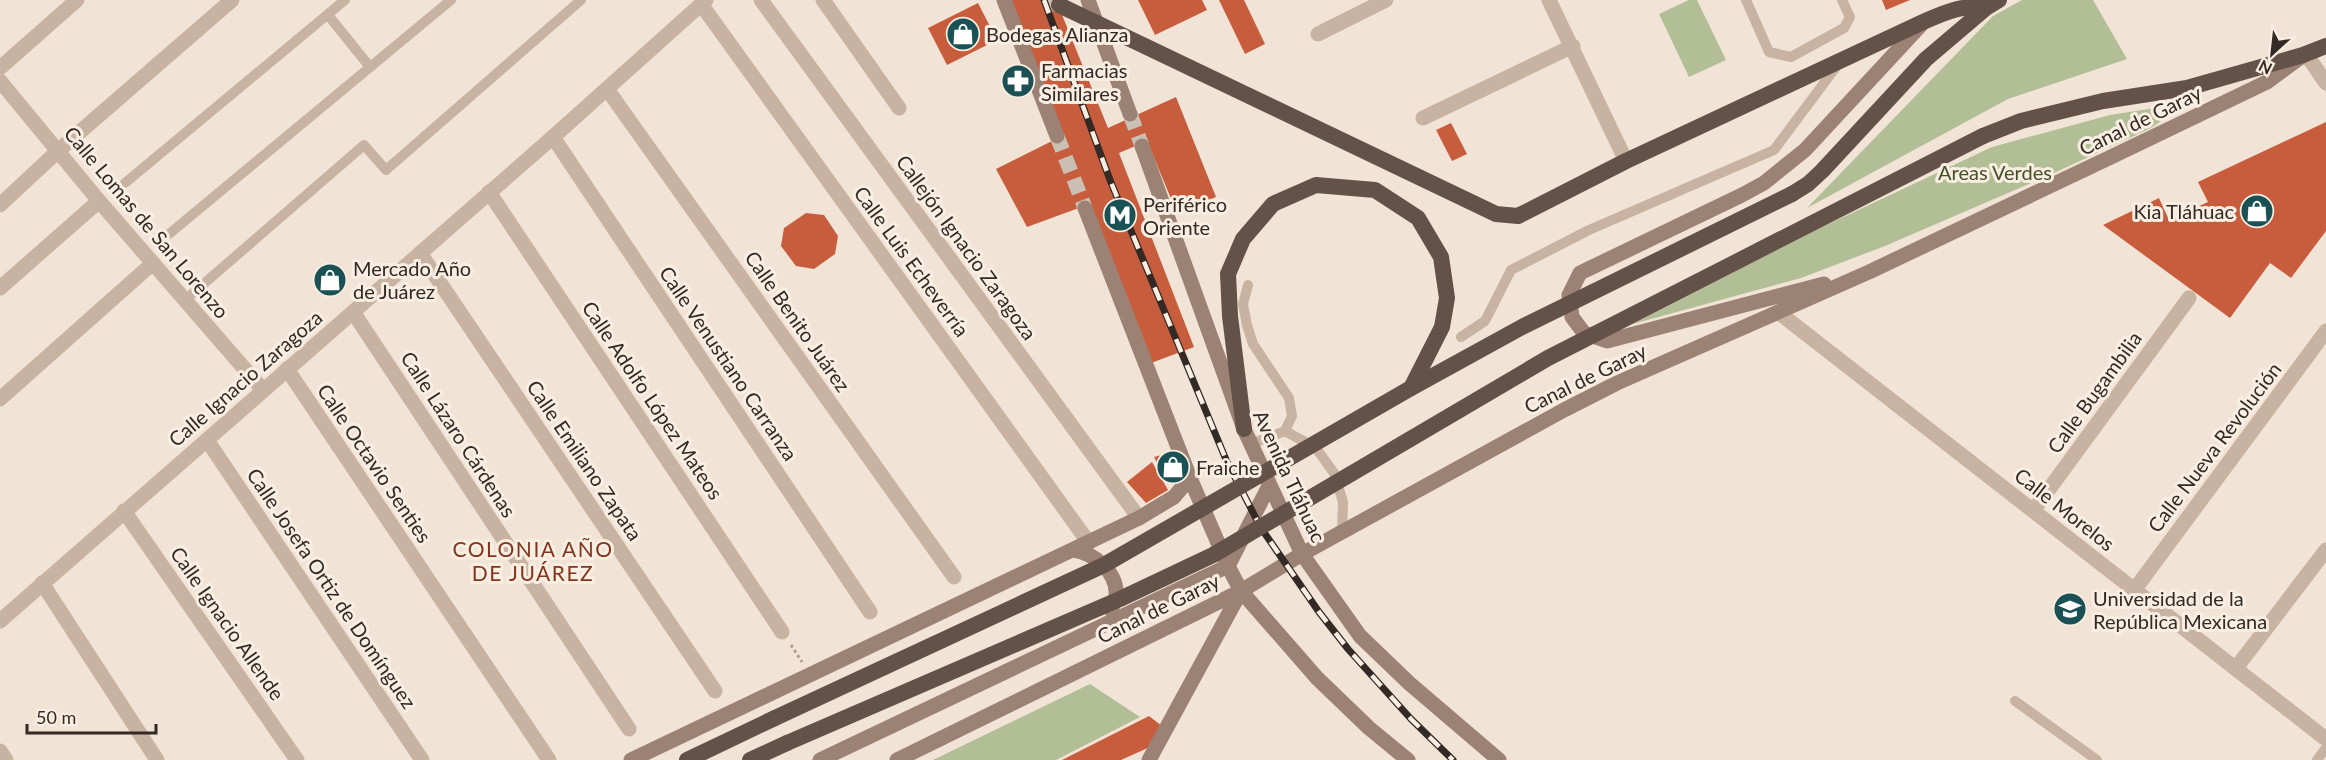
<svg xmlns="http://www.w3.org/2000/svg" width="2326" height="760" font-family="Lato,sans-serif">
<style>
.green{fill:#b2bf96}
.building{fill:#c85d3d}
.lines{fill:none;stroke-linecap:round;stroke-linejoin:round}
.secondary-tunnel{stroke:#cbbfb3;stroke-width:15;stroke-dasharray:15 8;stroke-linecap:butt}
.trunk-tunnel{stroke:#cbbfb3;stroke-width:16;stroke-dasharray:16 8;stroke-linecap:butt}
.path{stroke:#b49d8c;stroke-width:3;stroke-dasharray:3 3;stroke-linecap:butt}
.service{stroke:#c8b3a2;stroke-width:10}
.minor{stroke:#c8b3a2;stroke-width:15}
.tertiary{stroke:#c8b3a2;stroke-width:15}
.secondary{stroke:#9c8274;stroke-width:15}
.trunk{stroke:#645248;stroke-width:16}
.rail-casing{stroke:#332925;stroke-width:7}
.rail{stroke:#f9eee2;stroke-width:4.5;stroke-dasharray:14;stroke-linecap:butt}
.trunk-bridge{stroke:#645248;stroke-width:16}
.labels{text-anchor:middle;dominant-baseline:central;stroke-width:6;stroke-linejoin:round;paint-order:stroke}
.poi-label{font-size:20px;fill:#332925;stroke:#f9eee2;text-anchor:start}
.street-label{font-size:20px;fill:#332925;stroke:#f9eee2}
.park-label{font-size:20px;fill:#435128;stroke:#f9eee2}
.neighbourhood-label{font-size:21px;letter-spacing:1.5px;fill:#83341d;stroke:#f9eee2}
</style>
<rect width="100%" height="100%" fill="#f1e4d6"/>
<path class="green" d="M1689,0H1697L1726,60L1689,77L1659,14Z
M2022,0H2093L2127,59L2008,99L1807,208L1993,16Z
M2187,103L2151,128L2043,178L1885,246L1801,278L1633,324L1818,229L1992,147L2110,115Z
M1090,684L1140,717L1056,760H933Z"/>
<path class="building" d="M1008,0H1056L1108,128L1176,97L1216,197L1177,213L1147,141L1119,153L1194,347L1151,363L1087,205L1027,227L996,169L1060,137Z
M1138,0H1202L1207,10L1155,35Z
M1219,0H1244L1265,44L1245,54Z
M1882,0H1910L1886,10Z
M978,3L997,40L947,65L928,28Z
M2326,122V231L2291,278L2270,263L2230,318L2103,225L2159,198L2169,220L2208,202L2198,182Z
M1451,123L1467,154L1452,161L1436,130Z
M806,213L824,215L838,236L835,254L814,269L796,266L781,246L784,228Z
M1170,453L1175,463V473L1169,484L1154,457Z
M1152,462L1168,490L1146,503L1127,482Z
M1149,716L1162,726L1150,747L1121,760H1062Z"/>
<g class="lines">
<path class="secondary-tunnel" d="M1130,114L1142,146
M1057,136L1085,208"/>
<path class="trunk-tunnel" d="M1048,0L1059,5"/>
<path class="path" d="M791,645L802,662"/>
<path class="service" d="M1746,0L1769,52L1791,57L1844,28L1850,17L1842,0
M328,15L370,67
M125,183L345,0
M169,234L451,0
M1248,285L1243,304L1247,325L1253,344L1289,398L1292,416L1285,431
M185,300L364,145L386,170L581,0
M1461,337L1485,321L1511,270L1589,230L1774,150L1839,63
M1251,444L1285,431L1316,448L1334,473L1343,502L1342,532
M2015,701L2097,760
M2317,760L2326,748"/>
<path class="minor" d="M761,0L1139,518
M823,0L899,108
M1549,0L1626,161
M701,4L1089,543
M1318,34L1386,0
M0,68L77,0
M607,89L954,577
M1423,118L1573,46
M553,137L870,612
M489,192L782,632
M0,205L59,150L232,0
M420,253L715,691
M0,288L99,201
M353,312L629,729
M1778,312L2326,739
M287,369L549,760
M0,399L153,263
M207,440L422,760
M124,511L297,760
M2033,511L2189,298
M42,583L157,760
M2135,589L2326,331
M2236,668L2326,550
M0,751L6,760"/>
<path class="tertiary" d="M2306,54L2326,83
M0,81L99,201L263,390
M0,621L553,137L706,0"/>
<path class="secondary" d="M1004,0L1057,136
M1088,0L1130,114
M1142,146L1244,429L1302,554L1360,636L1409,683L1499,760
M1085,208L1190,478L1228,566L1241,591L1317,678L1369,728L1408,760
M1824,284L1607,341L1584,333L1572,317L1569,295L1580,273L1742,195L1764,183L1805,150L1921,25
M1073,550C1094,553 1118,572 1116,596C1115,601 1112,606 1111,610
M631,760L1139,518L1174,497L1190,478
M820,760L1228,566L1269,486
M897,760L1241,591L1302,554L1564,410L1617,383L1869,272L2111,157L2267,82L2301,57
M1149,760L1241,591"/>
<path class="trunk" d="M1059,5L1496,214L1518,216L1626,161L1923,22C1944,13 1962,4 1986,8
M1983,136L2021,121L2103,101L2187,88L2303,55L2326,46
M1792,194L1808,184L1822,171L1926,59L1986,8L1999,0
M1244,429L1230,316L1228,274L1243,239L1273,204L1316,185L1375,190L1418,218L1441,257L1447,298L1442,327L1411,388
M687,760L775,718
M750,760L787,743"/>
<g class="rail-casing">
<path id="rail" d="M1044,0L1110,180L1227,462L1261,528L1319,612L1348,649L1411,719L1453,760"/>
</g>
<use href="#rail" class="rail"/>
<path class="trunk-bridge" d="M775,718L1104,565L1411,388L1522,327L1792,194
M787,743L1120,599L1213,555L1548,358L1983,136"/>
</g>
<defs>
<g id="shop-disc" transform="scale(1.725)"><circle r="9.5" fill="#1a5155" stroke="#f9eee2"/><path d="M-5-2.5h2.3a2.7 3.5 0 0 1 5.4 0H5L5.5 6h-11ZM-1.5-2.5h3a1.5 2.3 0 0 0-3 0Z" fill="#fff"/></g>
<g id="pharmacy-disc" transform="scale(1.725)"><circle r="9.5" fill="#1a5155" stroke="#f9eee2"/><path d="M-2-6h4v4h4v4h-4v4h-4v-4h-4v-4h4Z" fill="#fff"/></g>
<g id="metro-disc" transform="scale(1.725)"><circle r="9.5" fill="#1a5155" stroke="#f9eee2"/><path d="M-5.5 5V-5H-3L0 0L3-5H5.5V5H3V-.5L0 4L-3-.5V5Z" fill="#fff"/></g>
<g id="university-disc" transform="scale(1.725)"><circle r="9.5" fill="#1a5155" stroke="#f9eee2"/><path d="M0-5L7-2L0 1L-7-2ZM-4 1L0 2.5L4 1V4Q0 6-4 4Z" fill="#fff"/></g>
</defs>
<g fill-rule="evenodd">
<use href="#shop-disc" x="963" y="34"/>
<use href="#pharmacy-disc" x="1018" y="81"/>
<use href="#shop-disc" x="2257" y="211"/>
<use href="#metro-disc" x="1120" y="215"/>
<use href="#shop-disc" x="330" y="280"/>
<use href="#shop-disc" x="1173" y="467"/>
<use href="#university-disc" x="2070" y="609"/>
</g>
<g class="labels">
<g class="poi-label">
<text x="986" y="34">Bodegas Alianza</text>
<text x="1041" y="70">Farmacias<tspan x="1041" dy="23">Similares</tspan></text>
<text x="1143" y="204">Periférico<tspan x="1143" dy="23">Oriente</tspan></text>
<text x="2234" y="211" text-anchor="end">Kia Tláhuac</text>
<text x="353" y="268">Mercado Año<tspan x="353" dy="23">de Juárez</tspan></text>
<text x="1196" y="467">Fraiche</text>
<text x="2093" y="598">Universidad de la<tspan x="2093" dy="23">República Mexicana</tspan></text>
</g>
<g class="street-label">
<text transform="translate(2140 120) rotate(-26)">Canal de Garay</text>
<text transform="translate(147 222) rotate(50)">Calle Lomas de San Lorenzo</text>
<text transform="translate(967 247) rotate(54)">Callejón Ignacio Zaragoza</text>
<text transform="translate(912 261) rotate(54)">Calle Luis Echeverría</text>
<text transform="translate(798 321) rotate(55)">Calle Benito Juárez</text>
<text transform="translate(729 363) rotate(56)">Calle Venustiano Carranza</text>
<text transform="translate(245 378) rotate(-41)">Calle Ignacio Zaragoza</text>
<text transform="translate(1585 378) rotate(-26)">Canal de Garay</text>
<text transform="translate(2094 392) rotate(-54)">Calle Bugambilia</text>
<text transform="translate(653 400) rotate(56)">Calle Adolfo López Mateos</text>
<text transform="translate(459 434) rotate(57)">Calle Lázaro Cárdenas</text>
<text transform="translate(2214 447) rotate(-53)">Calle Nueva Revolución</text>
<text transform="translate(585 460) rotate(56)">Calle Emiliano Zapata</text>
<text transform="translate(375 463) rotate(56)">Calle Octavio Senties</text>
<text transform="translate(1290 476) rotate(65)">Avenida Tláhuac</text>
<text transform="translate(2065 509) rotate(38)">Calle Morelos</text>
<text transform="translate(332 588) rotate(56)">Calle Josefa Ortiz de Domínguez</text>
<text transform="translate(1158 608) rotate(-26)">Canal de Garay</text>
<text transform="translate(228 623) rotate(55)">Calle Ignacio Allende</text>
</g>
<g class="park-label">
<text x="1995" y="172">Areas Verdes</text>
</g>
<g class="neighbourhood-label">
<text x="533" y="548">COLONIA AÑO<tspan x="533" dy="24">DE JUÁREZ</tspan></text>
</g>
</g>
<g transform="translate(2272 54) rotate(207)" stroke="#f9eee2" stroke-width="4.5" paint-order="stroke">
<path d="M0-4.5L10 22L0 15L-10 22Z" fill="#332925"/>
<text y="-9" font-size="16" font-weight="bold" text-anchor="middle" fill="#332925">N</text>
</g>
<path d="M27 724v9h129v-9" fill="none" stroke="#332925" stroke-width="3"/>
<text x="36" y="724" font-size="18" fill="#332925" stroke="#f9eee2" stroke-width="4.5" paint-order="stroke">50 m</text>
</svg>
